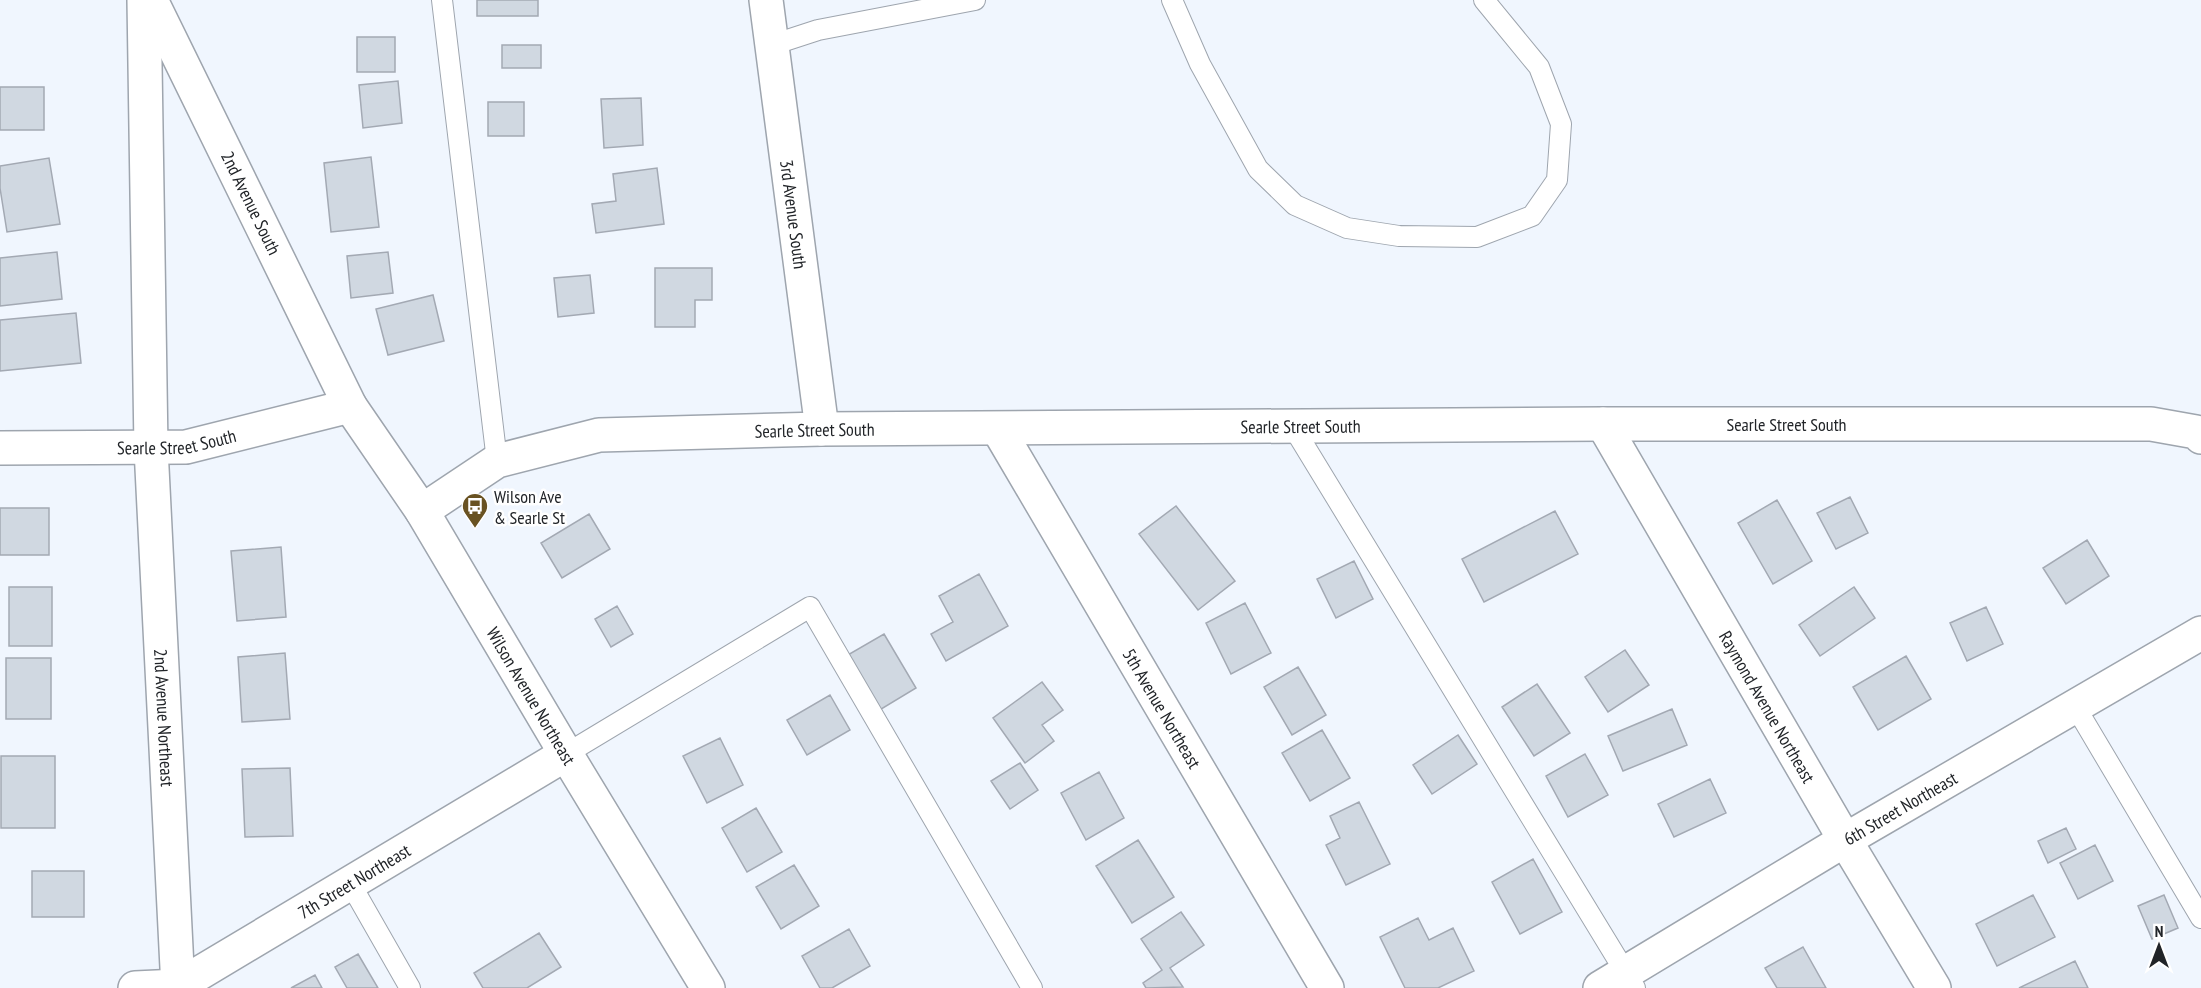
<svg xmlns="http://www.w3.org/2000/svg" width="2201" height="988" font-family="'PT Sans Narrow',sans-serif">
<style>
.building{fill:#d0d8e1;stroke:#a3a9b3;stroke-width:1.5}
.lines{fill:none;stroke-linecap:round;stroke-linejoin:round}
.service-casing{stroke:#9ea5ae;stroke-width:22}
.minor-casing{stroke:#9ea5ae;stroke-width:36}
.tertiary-casing{stroke:#9ea5ae;stroke-width:36}
.service{stroke:#fff;stroke-width:20}
.minor{stroke:#fff;stroke-width:33}
.tertiary{stroke:#fff;stroke-width:33}
.labels{text-anchor:middle;dominant-baseline:central;stroke-width:5;stroke-linejoin:round;paint-order:stroke}
.street-label{font-size:18px;fill:#212428;stroke:#fff}
.poi-label{font-size:18px;fill:#212428;stroke:#fff;text-anchor:start}
</style>
<rect width="100%" height="100%" fill="#f0f6fe"/>
<path class="building" d="M477,0H538V16H477Z
M357,37H395V72H357Z
M502,45H541V68H502Z
M398,81L402,123L363,128L359,85Z
M0,87H44V130H0Z
M641,98L643,145L604,148L601,99Z
M488,102H524V136H488Z
M371,157L379,227L331,232L324,163Z
M49,158L60,224L7,232L0,188V166Z
M657,168L664,224L596,233L592,204L616,201L613,174Z
M57,252L62,299L0,306V258Z
M388,252L393,293L351,298L347,256Z
M655,268H712V300H695V327H655Z
M590,275L594,313L558,317L554,278Z
M433,295L444,341L388,355L376,309Z
M76,313L81,363L0,371V320Z
M1850,497L1868,533L1836,549L1817,513Z
M1777,500L1812,561L1773,584L1738,523Z
M1176,506L1235,581L1198,610L1139,534Z
M0,508H49V555H0Z
M1555,511L1578,554L1484,602L1462,559Z
M589,514L610,549L562,578L541,543Z
M2087,540L2109,576L2066,604L2043,568Z
M281,547L286,617L237,621L231,551Z
M1354,561L1373,599L1336,618L1317,579Z
M979,574L1008,626L946,661L931,634L953,622L939,596Z
M9,587H52V646H9Z
M1854,587L1875,618L1820,656L1799,625Z
M1245,603L1271,653L1231,674L1206,623Z
M617,606L633,634L611,647L595,619Z
M1986,607L2003,644L1967,661L1950,623Z
M884,634L916,688L878,711L846,656Z
M1625,650L1649,685L1608,712L1585,677Z
M285,653L290,719L242,722L238,657Z
M1906,656L1931,699L1878,730L1853,687Z
M6,658H51V719H6Z
M1298,667L1326,715L1292,735L1264,687Z
M1042,682L1063,710L1042,725L1054,741L1025,763L993,718Z
M1537,684L1570,733L1534,756L1502,707Z
M830,695L850,730L807,755L787,720Z
M1672,709L1687,745L1623,771L1608,736Z
M1322,730L1350,778L1310,801L1282,753Z
M1458,735L1477,764L1432,794L1413,765Z
M720,738L743,785L707,803L683,756Z
M1585,754L1608,795L1568,817L1546,776Z
M1,756H55V828H1Z
M1020,763L1038,790L1010,809L991,781Z
M290,768L293,836L245,837L242,769Z
M1099,772L1124,818L1086,840L1061,793Z
M1710,779L1726,813L1674,837L1658,804Z
M1359,802L1390,864L1346,885L1326,845L1340,838L1330,816Z
M756,808L782,852L747,872L722,828Z
M2066,828L2076,849L2048,863L2038,841Z
M1138,840L1174,897L1132,923L1096,866Z
M2095,845L2113,881L2078,899L2060,863Z
M1533,859L1562,912L1520,934L1492,882Z
M794,865L819,906L781,929L756,887Z
M32,871H84V917H32Z
M2033,895L2055,937L1997,966L1976,924Z
M2164,895L2178,928L2152,939L2138,906Z
M1181,912L1204,945L1170,968L1183,987L1146,988L1143,983L1162,970L1141,939Z
M1418,918L1429,940L1453,928L1474,971L1438,988H1405L1380,937Z
M849,929L870,966L832,988H820L802,956Z
M539,933L561,967L527,988H483L474,973Z
M1803,947L1826,988H1777L1765,968Z
M358,954L378,988H347L335,967Z
M2075,961L2088,988H2019Z
M315,975L322,988H291Z"/>
<g class="lines">
<g class="service-casing">
<path id="service" d="M442,0L497,461
M1172,0L1200,64L1258,169L1295,205L1347,228L1399,236L1477,237L1532,216L1557,180L1561,124L1539,67L1484,0
M772,45L818,30L975,0
M1293,427L1635,988
M2075,706L2201,918
M566,754L810,607L1032,988
M350,883L410,988"/>
</g>
<g class="minor-casing">
<g id="minor">
<path id="s1" d="M144,0L151,448L178,988"/>
<path id="s2" d="M766,0L822,429"/>
<path id="s3" d="M1603,424L1845,840L1934,988"/>
<path id="s4" d="M998,429L1327,988"/>
<path id="s5" d="M0,448L186,447L350,406L151,0"/>
<path id="s6" d="M422,511L497,461L599,435L822,429L1603,424H2151L2196,432L2201,437"/>
<path id="s7" d="M135,988L178,986L566,754"/>
<path id="s8" d="M1600,988L1845,840L2201,633"/>
</g>
</g>
<g class="tertiary-casing">
<g id="tertiary">
<path id="s9" d="M350,406L422,511L566,754L708,988"/>
</g>
</g>
<use href="#service" class="service"/>
<use href="#minor" class="minor"/>
<use href="#tertiary" class="tertiary"/>
</g>
<defs>
<g id="bus-pin" transform="scale(1.35)"><path d="M0 17L-7.5 6A9.5 9.5 0 1 1 7.5 6Z" fill="#695222" stroke="#fff"/><path d="M-5-6H5V4H4V6H2V4H-2V6H-4V4H-5ZM-3.5-4V0h7V-4ZM-3.5 1.2v1.5H-2V1.2ZM2 1.2v1.5H3.5V1.2Z" fill="#fff"/></g>
</defs>
<g fill-rule="evenodd">
<use href="#bus-pin" x="475" y="506"/>
</g>
<g class="labels">
<g class="street-label">
<text transform="translate(251 203) rotate(64)">2nd Avenue South</text>
<text stroke="none"><textPath href="#s2" startOffset="216">3rd Avenue South</textPath></text>
<text stroke="none"><textPath href="#s6" startOffset="1383">Searle Street South</textPath></text>
<text stroke="none"><textPath href="#s6" startOffset="897">Searle Street South</textPath></text>
<text stroke="none"><textPath href="#s6" startOffset="411">Searle Street South</textPath></text>
<text stroke="none"><textPath href="#s5" startOffset="177">Searle Street South</textPath></text>
<text stroke="none"><textPath href="#s9" startOffset="342">Wilson Avenue Northeast</textPath></text>
<text stroke="none"><textPath href="#s3" startOffset="327">Raymond Avenue Northeast</textPath></text>
<text stroke="none"><textPath href="#s4" startOffset="324">5th Avenue Northeast</textPath></text>
<text stroke="none"><textPath href="#s1" startOffset="718">2nd Avenue Northeast</textPath></text>
<text stroke="none"><textPath href="#s8" startOffset="350">6th Street Northeast</textPath></text>
<text stroke="none"><textPath href="#s7" startOffset="248">7th Street Northeast</textPath></text>
</g>
<g class="poi-label">
<text x="494" y="496">Wilson Ave<tspan x="494" dy="21">&amp; Searle St</tspan></text>
</g>
</g>
<g transform="translate(2159 946)" stroke="#ffffff" stroke-width="4.5" paint-order="stroke">
<path d="M0-4.5L10 22L0 15L-10 22Z" fill="#212428"/>
<text y="-9" font-size="16" font-weight="bold" text-anchor="middle" fill="#212428">N</text>
</g>
</svg>
